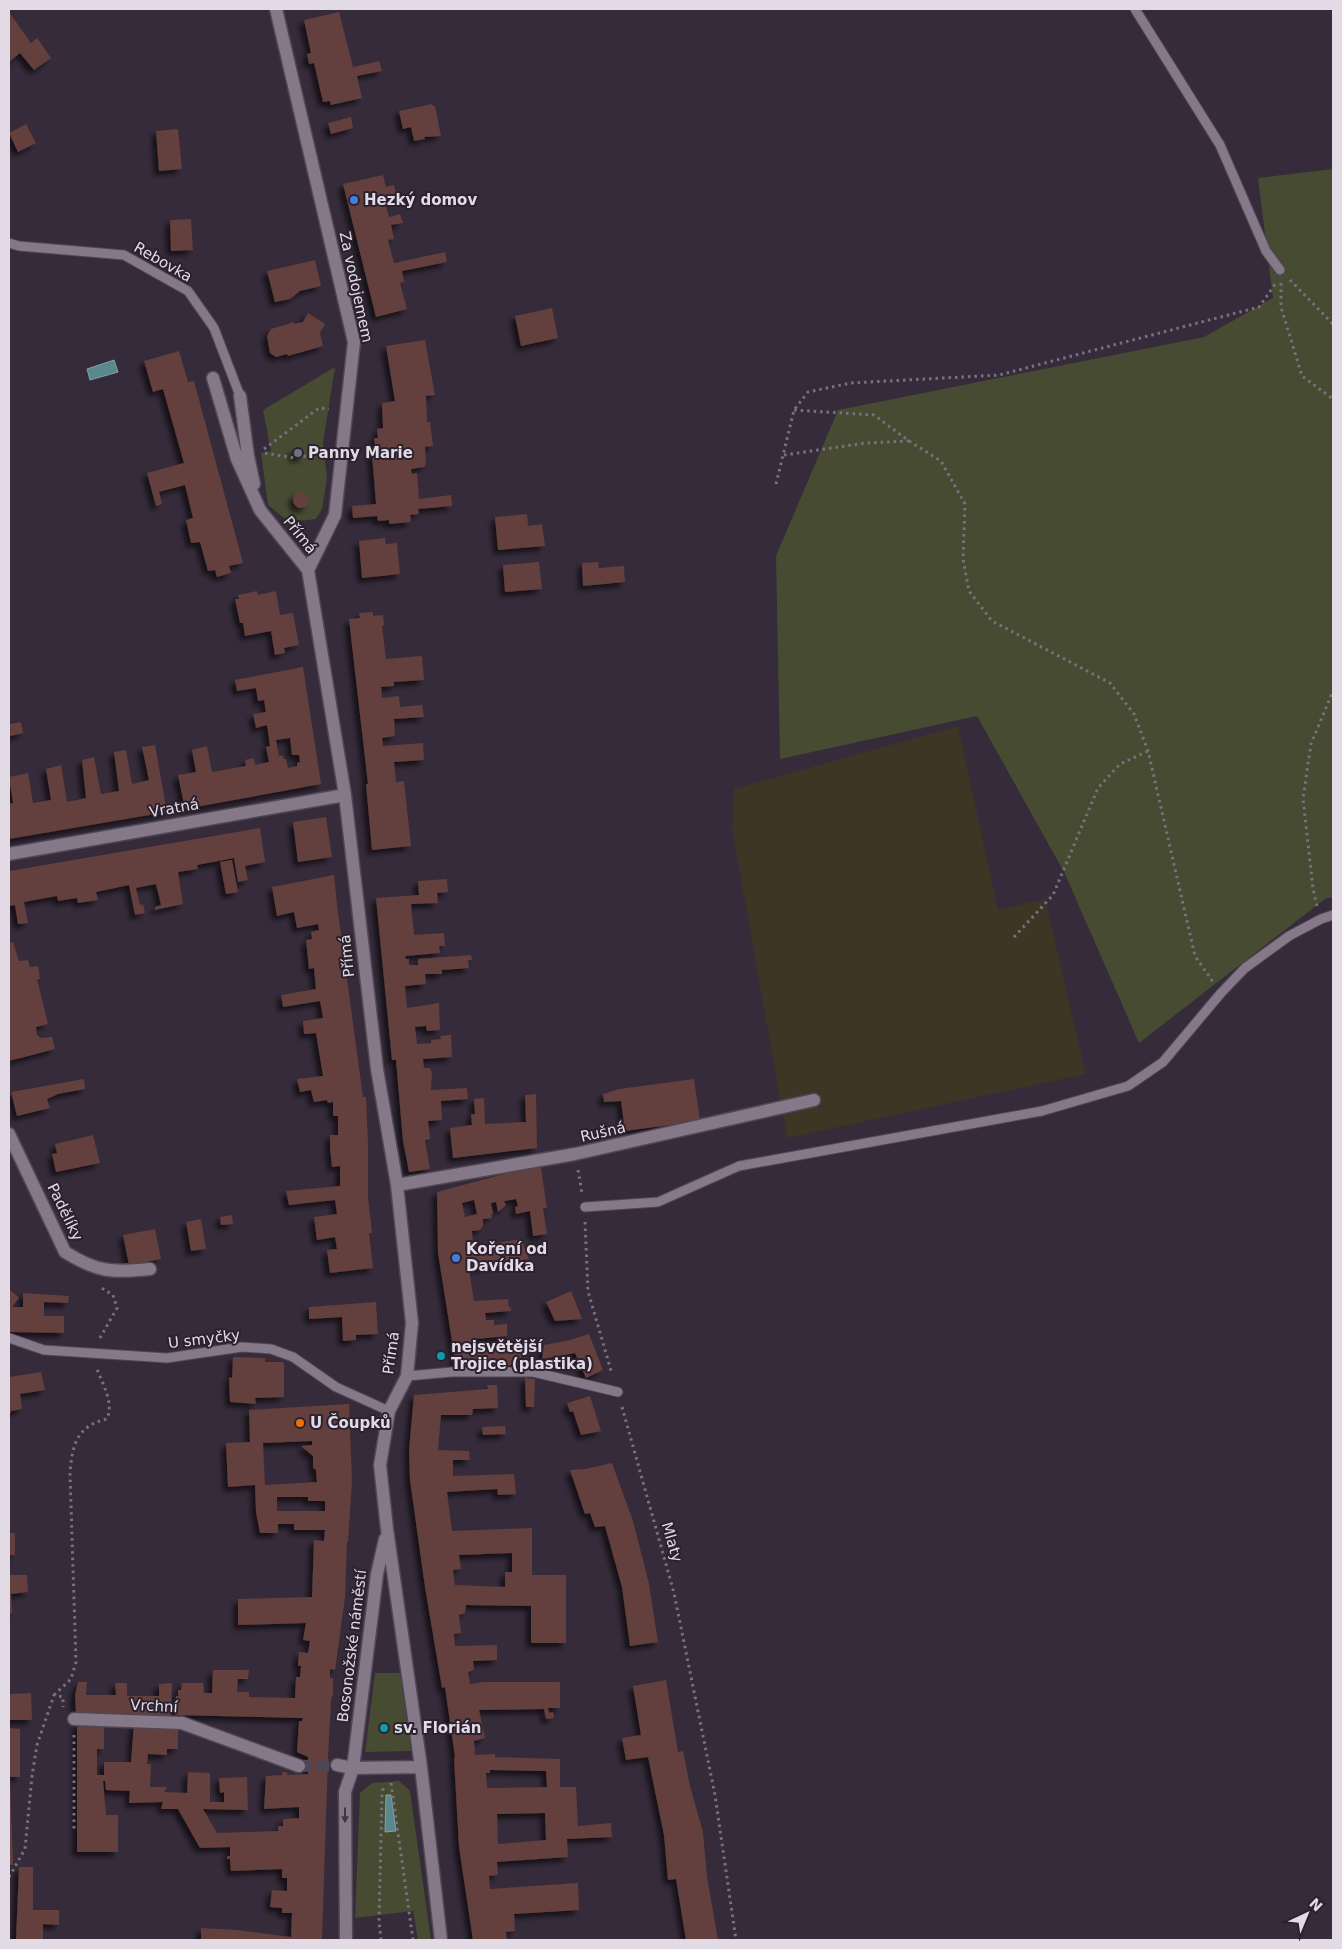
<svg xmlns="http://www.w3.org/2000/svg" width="1342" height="1949" font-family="'DejaVu Sans',sans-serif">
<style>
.industrial{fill:#3e3625}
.green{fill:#464b31}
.water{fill:#59888f;stroke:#82a1a9}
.building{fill:#633f3c;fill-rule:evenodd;filter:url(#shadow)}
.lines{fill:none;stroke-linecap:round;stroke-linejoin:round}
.minor-tunnel{stroke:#4f4554;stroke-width:12;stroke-dasharray:12 6;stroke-linecap:butt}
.service-casing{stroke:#504754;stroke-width:11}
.pedestrian-casing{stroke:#504754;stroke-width:15}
.minor-casing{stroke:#504754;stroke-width:15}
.path{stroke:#7a717e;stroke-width:3;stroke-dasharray:2.5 4;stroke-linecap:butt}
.service{stroke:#847889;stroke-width:9}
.pedestrian{stroke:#847889;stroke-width:12}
.minor{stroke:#847889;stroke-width:12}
.oneway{fill:#413746}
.shop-dot{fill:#3f7fe0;stroke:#2b212f;stroke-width:2}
.worship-dot{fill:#6b7280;stroke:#2b212f;stroke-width:2}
.culture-dot{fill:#0f9aa8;stroke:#2b212f;stroke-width:2}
.food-dot{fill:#e8710a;stroke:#2b212f;stroke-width:2}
.labels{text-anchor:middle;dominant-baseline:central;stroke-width:4;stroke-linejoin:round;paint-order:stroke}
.poi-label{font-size:15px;font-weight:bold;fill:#e2dbe5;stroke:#2b212f;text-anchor:start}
.street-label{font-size:15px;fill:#e2dbe5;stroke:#2b212f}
</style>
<defs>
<filter id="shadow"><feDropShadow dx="-4.5" dy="4.5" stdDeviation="2.5" flood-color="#0009"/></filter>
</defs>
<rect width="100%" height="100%" fill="#352b3a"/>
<path class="industrial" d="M958,726L998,910L1045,899L1086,1074L787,1138L732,829L734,789Z"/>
<path class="green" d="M1333,169V897L1325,899L1139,1043L1065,874L977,716L780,759L776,556L838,410L1204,337L1273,298L1258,178Z
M335,367L323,443L327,478L322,509L316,519L289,522L268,505L261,453L271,451L263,410Z
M375,1673H400L411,1751L365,1752Z
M399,1781L410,1791L431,1940H418L413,1911L355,1918L360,1793L372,1783Z"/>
<path class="water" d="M114,360L118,372L90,380L87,369Z
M386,1795H391L396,1831L385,1832Z"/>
<path class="building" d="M9,12L31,43L37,38L51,58L34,70L20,53L9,62Z
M339,12L353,67L379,61L382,71L357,76L362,98L331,105L330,101L323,102L314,63L309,64L307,54L311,53L304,20Z
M432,104L433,106H435L441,136L424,137L425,139L414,141L411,127L403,129L399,111Z
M351,117L353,128L331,134L328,123Z
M26,124L36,143L18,152L9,133Z
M178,129L182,169L159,171L156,131Z
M383,175L386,187L394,185L397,197L388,199L390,205L386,206L389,217L400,214L403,223L391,225L394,239L388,240L394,263L445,252L447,262L402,271L404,282L400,283L407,309L376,317L343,184Z
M191,219L193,250L171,251L170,220Z
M315,260L321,286L300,291L290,299L275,302L267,271Z
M552,308L558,338L521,346L515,316Z
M308,313L325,324L320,333L323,346L288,356L287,354L276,357L270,353L267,336L271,329L294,322V324L303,322Z
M425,340L435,395L426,396L427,422H430L433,446L425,447L426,464L424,467L411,469L412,474L417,473L419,499L451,495L452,506L418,509L419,514L410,515L411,522L389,524V520L378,521L377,516L353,518L352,506L376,504L372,454L376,453L374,438H378L377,429L383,428L382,403L395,401L386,346Z
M179,351L188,382L194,381L243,563L229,566L231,573L217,577L215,570L208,571L200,542L191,543L186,520L193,518L185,485L159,492L162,504L156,506L147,473L184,463L163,389L153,392L144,361Z
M302,448L304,457L294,458L293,449Z
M293 500a8 8 0 1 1 16 0a8 8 0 1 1-16 0Z
M527,514L528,526L542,524L545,546L498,550L495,517Z
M385,538L386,544L397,543L400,574L362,578L359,541Z
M539,562L542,589L505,592L503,565Z
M598,562L599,568L624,566L625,582L583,586L582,563Z
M257,591L258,595L276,591L280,615L293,613L299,645L284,648L285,653L275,655L271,631L245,636L243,623H240L235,599H239L238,595Z
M373,612V616L383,615L384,625L382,626L386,659L422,656L424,680L394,682V686L381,687L382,698L399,696L400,707L422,705L424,717L394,719L395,736L382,738L383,746L423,743L424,760L394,762L396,782L404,781L411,846L372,850L366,784H368L349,619L360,618L359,613Z
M303,667L321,784L185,809L178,775L196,772L192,750L207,746L212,772L246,766L245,760L254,758L255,765L269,762L266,747L270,746L267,725L256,728L253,714L266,712L264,700L258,701L256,688L237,691L235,680ZM290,738L292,755H299L300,762L297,763V766L288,768L286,759H284L283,756H279L276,740Z
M9,720L10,724L21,722L23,733L11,736L9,734Z
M155,745L167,812L9,839V804L13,803L9,777L28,773L33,803L51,800L46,769L61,765L67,802L86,798L82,760L94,757L101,794L119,791L114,752L126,750L132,784L149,780L142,747Z
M326,817L332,857L298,862L293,822Z
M260,828L265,862L245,866L248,880L238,882L234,858L197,865L198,869L178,872L183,904L155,910V907L161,905L156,884L136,888L140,905L143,904L145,913L135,915L129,885L96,892L98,900L78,903L77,898L58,901L57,896L24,902L28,923L18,924L15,905L9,906V871Z
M232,860L238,892L226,894L220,862Z
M334,875L337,905L363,1097H366L368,1144V1198L372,1233H369L373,1268L330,1273L327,1250L337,1249L335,1237L317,1240L314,1217L337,1214L335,1200L289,1205L286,1191L340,1186V1166L332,1167L330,1148V1135H338V1116H333V1102L328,1103L327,1100L314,1102L311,1090L300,1092L297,1079L323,1076L316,1033L304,1034L303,1021L323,1018L320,1001L283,1007L281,995L316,989L314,968L309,969L306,940L312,939L311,932L319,930L318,924L297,928L294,912L277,916L272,887Z
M447,879L448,892L437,893L438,903L411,904L414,935L444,933L445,946H439L440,953L405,956L406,959H409V965H418V959L471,955L472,960H468L469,968L442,970V974H425L426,984L405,986L407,1008L439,1003L440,1030L427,1031L426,1026L415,1027L417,1044L431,1043V1040L441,1039L440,1036L451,1035L452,1057L423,1059L424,1068H430L432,1073L431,1090L467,1088L468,1099L441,1101L442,1120L428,1121L430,1139L425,1140L430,1169L409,1172L403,1141L396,1060H392L376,898L419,895L418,881Z
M13,942L19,961L28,960L30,967L38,966L40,979H37L48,1024L36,1027L37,1035L41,1038L52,1037L55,1049L9,1061V943Z
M84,1079L85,1089L58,1094L47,1099L50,1108L17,1116L11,1092Z
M694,1079L700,1121L625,1131L621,1101L604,1102L603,1094L619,1089Z
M536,1094L537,1148L453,1158L450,1128L472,1125L471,1114H475L474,1099L484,1098L485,1124L526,1122L525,1095Z
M93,1135L100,1163L56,1172L52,1154L57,1153L55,1144Z
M539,1167L541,1168L547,1208H543L547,1234L533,1236L530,1211L516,1214L515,1207L518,1206L516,1199L504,1201L506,1205L498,1212L496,1202L491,1203L493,1214L491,1215L492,1218L483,1219V1226L480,1230L472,1231L473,1247L521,1239L529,1259L469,1269L474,1301L508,1299L509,1308L511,1307V1311L485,1313L486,1320H494V1325L507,1324V1336L476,1339L477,1351H497V1345H521V1365L456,1366L438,1253L437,1192L519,1170ZM474,1200L477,1214L465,1217L462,1203Z
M232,1215L233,1224L221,1225L220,1217Z
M201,1219L206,1249L191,1251L186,1222Z
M155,1229L161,1259L129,1265L123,1235Z
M9,1289L19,1298L12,1307H23V1293L69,1296L68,1303L44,1302V1316H64V1333L9,1332Z
M571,1291L582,1319L555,1321L546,1302Z
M376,1302L378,1334L356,1335V1340L343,1341L342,1317L309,1319V1307Z
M589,1334L603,1370L586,1378L575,1353L542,1359L544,1345L570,1340Z
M233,1357L265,1358V1362H284V1397L255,1398L256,1404L230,1402L229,1377L232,1378Z
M41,1372L45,1390L20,1394L22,1409L11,1411V1413H9V1377Z
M525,1378L535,1379L534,1407H526Z
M487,1385H497L498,1408L473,1409L472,1415H441L438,1450L469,1451L470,1460H453V1476L514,1474L516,1494L498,1495L497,1489L447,1492L452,1531L532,1528V1575H566V1643H531V1606L466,1605L465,1613L459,1615L461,1633L454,1634L455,1646L497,1645V1660L473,1661L474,1670L468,1672L470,1684L483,1682H560V1708H548L549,1713L553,1712L554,1718L546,1719L544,1709L479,1710L485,1738L474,1741L475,1755L495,1754V1757L560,1759V1787H576L578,1826L611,1823L612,1837L567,1839L568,1857L497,1862L498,1875L489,1876L490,1889L578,1883L579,1910L514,1914L515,1931L506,1932L507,1940H473L459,1847L454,1758L455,1757L445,1687L442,1688L425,1587L410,1480L409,1450L414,1395L488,1389ZM512,1553V1572H505V1587L455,1585L453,1570L461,1569L459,1555ZM490,1770L546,1771L547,1787L487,1788L486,1773H490ZM545,1813L546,1840L498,1844L497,1814Z
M590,1396L601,1431L581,1435L573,1411L570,1412L567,1403Z
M349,1404L352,1481L348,1542H347L345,1598L335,1670L330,1669V1678H333V1694L331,1701L328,1757L322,1940H201V1928L237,1930L291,1937L292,1913H282V1908L270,1907L272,1890L287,1891V1878H282V1869L231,1871L230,1859H227V1856H230V1847L200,1848L178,1809H161L163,1802L129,1803L130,1791L106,1790L105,1781H103L106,1815H118V1852H77V1723L104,1724V1749H97V1775H104V1762H131L134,1724L178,1728V1749H167V1755L148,1754L147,1764H151L150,1787H167L164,1792L187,1793L188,1772L210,1773V1802H224V1792L220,1793L219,1778L247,1777L248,1810L203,1809L217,1833L278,1831V1826H283V1819L299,1818V1807L264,1809L266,1776L282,1775V1772H287V1775L308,1774V1757L297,1752L299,1721H302L303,1718L175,1715L176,1696H178V1690H181L182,1683H203L204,1693H212L213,1670H249L248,1679H238L237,1692H249V1697L295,1698L296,1677H300L301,1666H298L299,1652L308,1653L310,1641L303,1640L306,1623L238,1625V1599L312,1597L314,1540L324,1541L325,1530H294V1524H278V1533H260L256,1512L255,1485L228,1487L226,1443L250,1442L249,1410ZM312,1441V1445L301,1446L313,1456V1468L316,1470L317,1482L265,1485L263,1443ZM277,1497H308V1501H325V1511H277Z
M505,1426L506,1434L483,1435L482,1427Z
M612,1463L633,1521L649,1584L658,1642L630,1646L622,1587L605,1526L595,1527L590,1513L585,1514L570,1470L585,1469Z
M9,1533H15V1555H9Z
M9,1575H27L28,1592L11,1594L12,1613H9Z
M666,1680L678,1752L683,1751L690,1786L703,1832L707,1877L718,1940H686L676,1879L668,1880L664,1835L648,1757L626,1760L622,1738L641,1735L633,1686Z
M78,1682H87L86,1695H116L115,1683H127V1696H159V1684L172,1683L171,1715L76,1714L75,1695Z
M31,1693L32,1720H9V1694Z
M9,1728L20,1729V1777H10L13,1865H9Z
M19,1867H33V1910H59V1925L43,1924V1940H16Z"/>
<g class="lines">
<path class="minor-tunnel" d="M299,1766L337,1765"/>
<g class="service-casing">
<path id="service" d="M1135,9L1220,145L1266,251L1280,270
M9,243L19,246L124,255L188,291L214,328L240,396
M585,1207L658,1202L739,1166L1042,1111L1128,1086L1163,1062L1221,993L1245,968L1289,936L1321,919L1333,915
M9,1338L44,1350L167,1358L242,1347L271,1349L293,1357L336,1387L389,1411
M407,1376L452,1372H533L618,1392"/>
</g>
<g class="pedestrian-casing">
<path id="pedestrian" d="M74,1719L182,1723"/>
</g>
<g class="minor-casing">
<path id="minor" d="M276,9L354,342L335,515L308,570
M213,378L237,459L260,510L308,570L345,795L377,1069L397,1185L412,1323L407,1376L389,1411L380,1465L387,1529L421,1767L441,1940
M240,396L248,456L254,484
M9,854L345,795
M9,1134L65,1252C97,1272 112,1273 150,1269
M397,1185L575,1154L814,1100
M182,1723L299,1766
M337,1765L353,1768L421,1767
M346,1940L345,1792L353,1768L377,1574L385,1539"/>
</g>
<path class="path" d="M1290,280L1333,324
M1281,283V307L1302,376L1333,399
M909,441L941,461L965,504L963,559L969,591L992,621L1110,683L1134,714L1148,751L1195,956L1213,982
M264,449L319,408L329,409
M265,453L294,458L325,453
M784,455L866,443L909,441L874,415L794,410
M776,484L794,410L808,392L851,383L999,375L1259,307L1276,283
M1317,906L1313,889L1303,798L1311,744L1333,691
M1014,937L1053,895L1098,788L1120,764L1148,751
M578,1170L582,1193
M585,1222L588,1291L612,1374
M100,1338L117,1308L113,1295L100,1287
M622,1407L674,1593L715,1795L736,1940
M54,1695L71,1679L76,1662L70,1474C72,1446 76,1426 107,1419C114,1403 103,1385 97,1369
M74,1735V1832
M391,1783L413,1940
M9,1877L25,1849L32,1776L37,1745L54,1695L63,1697V1707
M381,1940L379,1921L382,1794L384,1785"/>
<use href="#service" class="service"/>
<use href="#pedestrian" class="pedestrian"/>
<use href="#minor" class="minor"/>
</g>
<defs><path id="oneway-solid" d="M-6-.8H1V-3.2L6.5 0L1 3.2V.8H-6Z" transform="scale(1.25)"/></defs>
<use class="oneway" href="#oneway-solid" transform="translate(345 1815) rotate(90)"/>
<g class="shop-dot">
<circle cx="354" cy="200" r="5"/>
<circle cx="456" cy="1258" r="5"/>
</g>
<circle class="worship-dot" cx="298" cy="453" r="5"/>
<g class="culture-dot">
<circle cx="441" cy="1356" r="5"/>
<circle cx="384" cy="1728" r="5"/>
</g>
<circle class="food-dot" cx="300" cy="1423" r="5"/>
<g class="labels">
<g class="poi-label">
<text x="364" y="200">Hezký domov</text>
<text x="308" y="453">Panny Marie</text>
<text x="466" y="1249">Koření od<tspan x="466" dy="17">Davídka</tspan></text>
<text x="451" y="1347">nejsvětější<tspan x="451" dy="17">Trojice (plastika)</tspan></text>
<text x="310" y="1423">U Čoupků</text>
<text x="394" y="1728">sv. Florián</text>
</g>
<g class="street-label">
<text transform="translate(163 262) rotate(30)">Rebovka</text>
<text transform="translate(356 287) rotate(78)">Za vodojemem</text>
<text transform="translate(300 535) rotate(51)">Přímá</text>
<text transform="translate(174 808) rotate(-10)">Vratná</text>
<text transform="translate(347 956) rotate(-96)">Přímá</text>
<text transform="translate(603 1132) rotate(-13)">Rušná</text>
<text transform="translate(65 1212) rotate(64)">Padělíky</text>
<text transform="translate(204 1339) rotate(-7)">U smyčky</text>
<text transform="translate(391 1353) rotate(-82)">Přímá</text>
<text transform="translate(672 1542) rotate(74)">Mlaty</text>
<text transform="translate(352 1646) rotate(-83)">Bosonožské náměstí</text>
<text transform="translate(154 1706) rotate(3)">Vrchní</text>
</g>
</g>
<rect width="1342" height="1949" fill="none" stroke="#e2dbe5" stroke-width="20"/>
<g transform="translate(1307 1914) rotate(44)" stroke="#2b212f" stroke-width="4" paint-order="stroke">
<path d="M0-4L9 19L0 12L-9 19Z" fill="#e2dbe5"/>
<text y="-8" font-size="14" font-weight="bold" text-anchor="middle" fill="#e2dbe5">N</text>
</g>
</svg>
